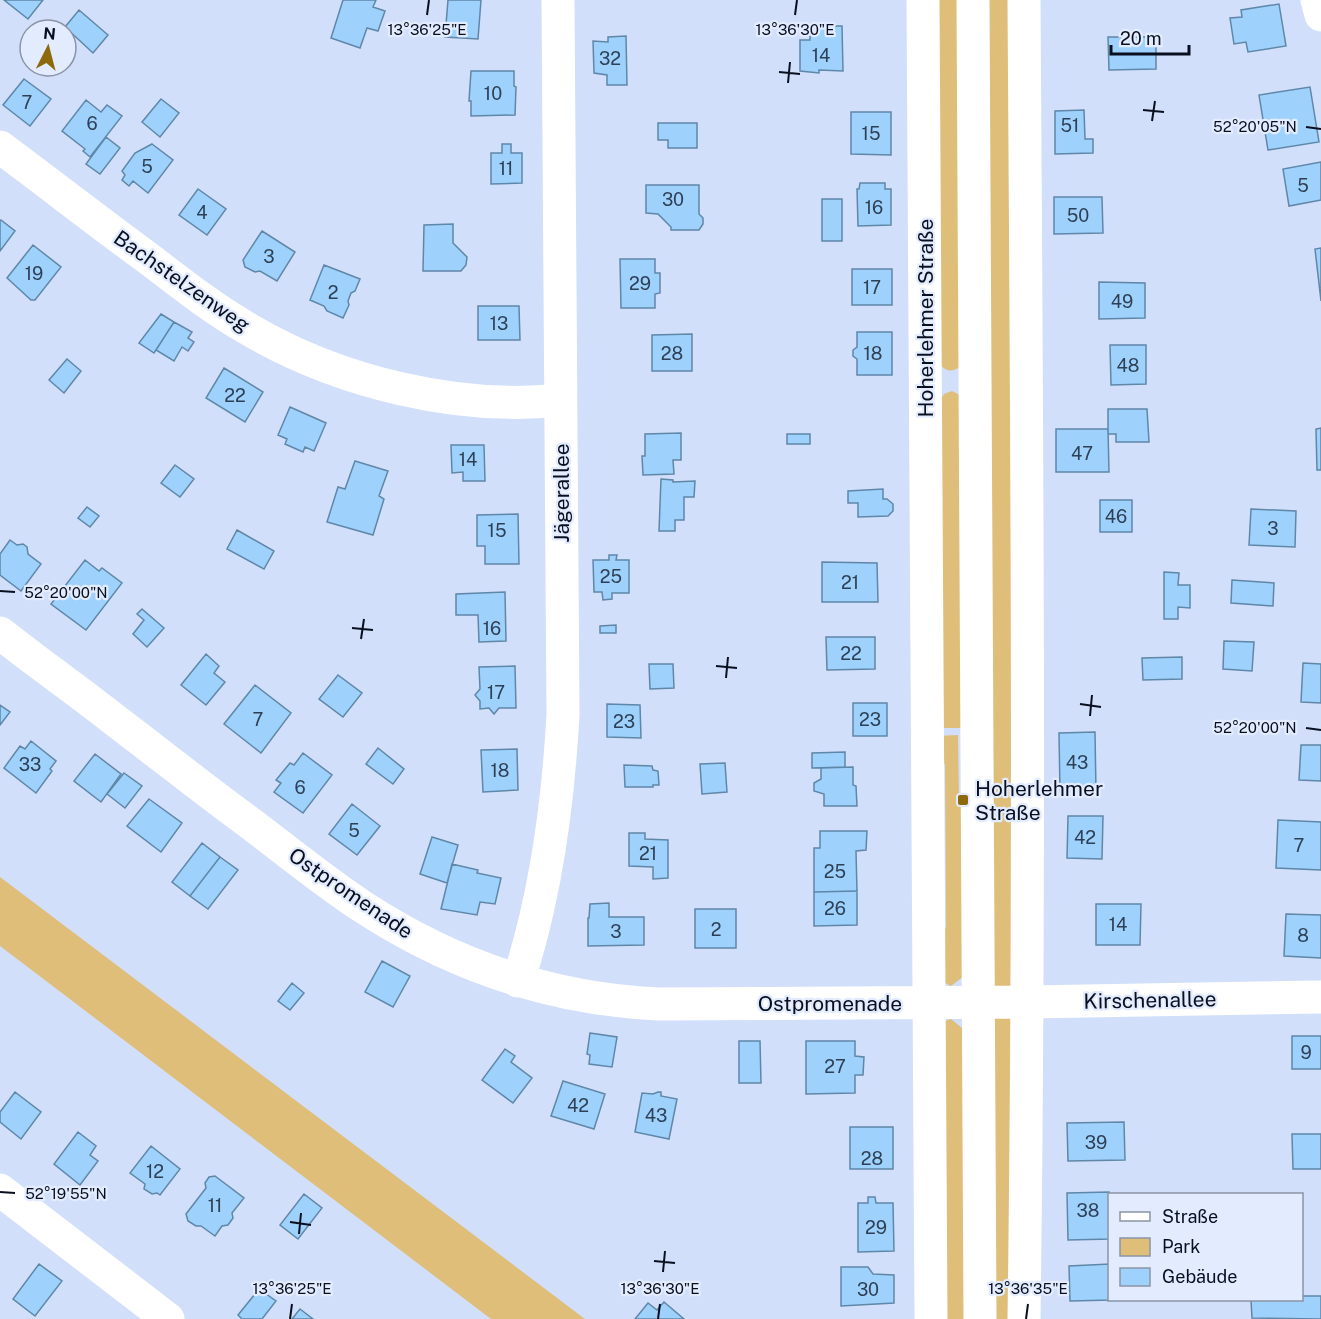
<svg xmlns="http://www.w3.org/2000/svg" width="1321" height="1319" font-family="'Public Sans',sans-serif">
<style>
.green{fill:#dfbe7a}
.building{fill:#9ed1fc;stroke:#5f87a8;stroke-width:1.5}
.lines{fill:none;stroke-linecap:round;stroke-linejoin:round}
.minor{stroke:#fff;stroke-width:33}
.ticks{fill:none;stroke:#080f1f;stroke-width:2}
.poi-dot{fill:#8d6a0c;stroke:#e3ecff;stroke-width:2}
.labels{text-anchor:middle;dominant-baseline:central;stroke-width:4.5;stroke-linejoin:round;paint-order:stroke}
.number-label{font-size:18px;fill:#2e4056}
.street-label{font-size:21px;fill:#080f1f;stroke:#e3ecff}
.poi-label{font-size:21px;fill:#080f1f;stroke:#e3ecff;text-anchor:start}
.ticks-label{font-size:15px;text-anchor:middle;fill:#080f1f;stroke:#e3ecff;stroke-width:4.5;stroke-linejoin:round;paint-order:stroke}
</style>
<rect width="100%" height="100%" fill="#d2dffb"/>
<path class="green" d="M931,0H960V367C952,372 948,372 940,365Z
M988,0H1014L1015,1319H994Z
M952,391L958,394L963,400L965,728H936L937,404L944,394Z
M958,735L959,801H964V976L951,986L939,980L938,934L946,927L945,764L936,757V736Z
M0,877L585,1319H491L0,946Z
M951,1019L962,1028L969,1319H939L945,1021Z"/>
<path class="building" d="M4,0H43L28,19Z
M343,0H376L373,7L385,11L378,31L367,28L360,48L331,38Z
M448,0H481L478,39L445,37Z
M1279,4L1286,46L1248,52L1246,42L1234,44L1230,18L1242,17L1241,10Z
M79,10L108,35L93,53L65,27Z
M810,26H842L843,71L819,70V73L800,71V40H810Z
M626,36L627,85H607V75L594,73L593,41L608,42V37Z
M1108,37H1156V69L1109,70Z
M471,71H514V86L516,87L515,115L471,116V101H469Z
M24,79L51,99L30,126L3,105Z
M1310,87L1319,142L1268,150L1259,95Z
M161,99L179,113L160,137L142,122Z
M86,100L101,112L107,105L122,116L90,157L83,151L85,149L62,131Z
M1084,110L1085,139H1093V153L1055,154V111Z
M851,112H891V155L851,154Z
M658,123H697V148H668V140H658Z
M106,137L120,148L100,174L86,164Z
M152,144L173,160L148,193L133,181L129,186L122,180L125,175L122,171L135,153Z
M502,144H511V153H522V183L491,184V153H502Z
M1321,162V200L1289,206L1283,169Z
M860,183H885V189H891V225L858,226L857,189H859Z
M646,185H699V214L703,218V224L699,230H671V227L658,214L646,213Z
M198,189L226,209L207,235L179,215Z
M1054,197H1102L1103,233L1054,234Z
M822,199H842V241H822Z
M1,220L15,231L0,251V221Z
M453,224V243L467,257L466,265L461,271H423L424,225Z
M262,231L295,252L277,281L260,271L255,272L245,267L243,260Z
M33,245L61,267L35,300H31L7,278Z
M1321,248V301L1315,249Z
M620,259H655V273H660V293L655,294V308H621Z
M324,265L360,279L355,291L351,293L348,301L349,305L343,318L327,311L324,306L310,300Z
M852,269H892V305H852Z
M1099,282L1145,283V318L1099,319Z
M478,306H519L520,340H478Z
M161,314L174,322L154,353L139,343Z
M174,322L192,332L188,338L194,342L188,351L182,347L174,361L156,350Z
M857,332H892V375H857V359L853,356V350L857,347Z
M692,334V371H652V335Z
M1110,345H1146V384L1111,385Z
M67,359L81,371L64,393L49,380Z
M224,368L263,392L245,422L206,398Z
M290,407L326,423L314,451L305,447L303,452L285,444L287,439L278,435Z
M1108,409H1147L1149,442H1116V434H1108Z
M1321,428V470H1317L1316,429Z
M1056,429H1108L1109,472H1056Z
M681,433V460H673L674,474L643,475L642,456H645V434Z
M787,434H810V444H787Z
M451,445H484L485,481H463V472L452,473Z
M355,461L388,471L379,496L384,499L373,535L327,522L338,487L345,489Z
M175,465L194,479L180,497L161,483Z
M661,479L673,480V482L695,481L694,497H684V520H675V531H659Z
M883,489V499H887L893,504V511L888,516L858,517V503H848V491Z
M1100,500H1132V532H1100Z
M87,507L99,516L90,527L78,518Z
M1251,509L1296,511L1295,547L1249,545Z
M518,514L519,564H485V546H477V515Z
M237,530L274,551L264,569L227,549Z
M10,540L17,545L23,544L27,547L28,554L41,564L21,591L0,575V554Z
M609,555H617L616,560H629V593H612V599L603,600L602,592H594L593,560H609Z
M85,560L99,571L102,568L122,583L86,630L51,604Z
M822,562L877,563L878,602H822Z
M1164,572L1179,573L1178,585H1190V608L1178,607V619H1164Z
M1232,580L1274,583L1273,606L1231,603Z
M505,592L506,641L479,642L478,615H456V594Z
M142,609L164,628L147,647L133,634L144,620L137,614Z
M616,625V633H600V626Z
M826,637H875V669L827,670Z
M1224,641L1254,642L1252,671L1223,669Z
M206,654L219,666L214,673L225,682L206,705L181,685Z
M1182,657V679L1143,680L1142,658Z
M1303,663L1321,664V703L1301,702Z
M649,664H673L674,688L650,689Z
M515,666L516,708H499L494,714L489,708L480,709V701L475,695L480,689L479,667Z
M338,675L362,693L343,717L319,699Z
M255,685L291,713L261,753L224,724Z
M853,703H887V736H853Z
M607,704L640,705L641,738L607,737Z
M0,705L10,712L0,725Z
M1095,732L1096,791L1060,792L1059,733Z
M31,741L56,761L50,769L52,771L36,793L4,768L20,746L25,749Z
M1301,745H1321V781L1299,780Z
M378,748L404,769L393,784L366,764Z
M517,749L518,790L483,792L481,750Z
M845,752V767L812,768V753Z
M303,753L332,775L303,813L274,792L281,783L276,780L290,763L294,765Z
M95,754L121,774L101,802L74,781Z
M725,763L727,792L702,794L700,764Z
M624,765L652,766L653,770L658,771L659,785H653V787H625Z
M853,767V785L856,786L857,806H824V794L814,791V783L821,779V768Z
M124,773L142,786L125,808L107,794Z
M149,799L182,823L161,852L127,826Z
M352,804L380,826L357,855L329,834Z
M1068,816H1103L1102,859L1067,858Z
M1278,820L1321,822V870L1276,868Z
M820,831H867L866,850L856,851L857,891L814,892V848H820Z
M629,833H645V839L668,840V878L653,879V867L629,866Z
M432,837L458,845L447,883L420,874Z
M202,843L220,857L190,896L172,882Z
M220,857L238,870L208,909L190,896Z
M452,864L478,870L477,873L501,878L495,904L480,902L477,915L441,909Z
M857,891V925L814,926V892Z
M609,903V917H644V945L588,946V918H589L590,904Z
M1096,904H1141L1140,945H1096Z
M695,909H736V948H695Z
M1286,914L1321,915V958L1284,956Z
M382,961L410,976L393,1007L365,992Z
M292,983L304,993L290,1010L278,1001Z
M590,1033L617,1037L612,1067L589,1064L590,1055L587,1054Z
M1292,1036H1321V1069H1292Z
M739,1041H760L761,1083H739Z
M806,1041H855V1056L864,1057L863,1075H855V1093L806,1094Z
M505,1049L515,1056L511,1062L532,1078L513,1103L482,1080Z
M563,1081L605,1094L594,1129L551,1116Z
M15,1092L41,1112L21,1139L0,1122V1112Z
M658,1092H661V1096L677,1099L669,1139L635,1132L642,1093L653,1094Z
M1124,1122L1125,1160L1068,1161L1067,1123Z
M850,1127H893V1169H850Z
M78,1132L96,1146L90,1155L98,1161L80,1185L54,1164Z
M1292,1134H1321V1169H1293Z
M151,1146L180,1169L160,1195L157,1193L152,1194L144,1189L145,1184L130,1173Z
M215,1176L244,1198L232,1213L233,1218L228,1225L222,1226L215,1236L201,1226H196L188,1221L186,1214L206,1188L205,1183L209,1177Z
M1109,1192L1110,1239L1068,1240L1067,1193Z
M304,1194L322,1208L298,1239L280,1225Z
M868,1197H875L876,1203H893L894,1251L858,1252V1203H868Z
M39,1264L62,1281L35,1316L13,1299Z
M1110,1264V1300H1112L1070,1301L1069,1266Z
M841,1267H868L873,1274L894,1275V1303L841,1306Z
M259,1289L276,1301L262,1319H242L238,1315Z
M1302,1296H1321V1319L1252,1318L1251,1300H1302Z
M664,1302L684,1319H635L648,1303L657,1310Z
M300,1309L313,1319H292Z"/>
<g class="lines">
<path class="minor" d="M923,0L931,1319
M973,0L980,1319
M1024,0C1027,440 1030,879 1024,1319
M1317,0L1321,15
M0,147C51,185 101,224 153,262C184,286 215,310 250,330C339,382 458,411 560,400
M0,633C38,663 78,691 116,721C157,752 197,784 239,815C280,845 320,879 363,907C452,965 552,999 658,1004L1028,1002L1321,997
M518,981C546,896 558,805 563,715L558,0
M0,1190L168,1319"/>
</g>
<path class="ticks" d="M427,15L429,0M795,15L797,0M779,72L800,74M788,83L790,62M1143,110L1164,112M1152,121L1155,101M1306,127L1321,129M0,591L15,592M352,628L373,630M361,639L364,619M716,666L737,668M726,678L728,657M1080,704L1101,707M1090,716L1092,695M1306,728L1321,730M0,1192L15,1193M290,1222L311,1225M299,1234L301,1213M654,1261L675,1263M663,1272L665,1251M290,1319L292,1304M658,1319L660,1304M1026,1319L1028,1304"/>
<rect class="poi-dot" x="957" y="794" width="12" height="12" rx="3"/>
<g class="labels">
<g class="number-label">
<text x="821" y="55">14</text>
<text x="610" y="58">32</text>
<text x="493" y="93">10</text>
<text x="27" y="102">7</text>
<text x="92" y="123">6</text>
<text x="1070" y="125">51</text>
<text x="871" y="133">15</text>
<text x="147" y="166">5</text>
<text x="506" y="168">11</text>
<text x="1303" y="185">5</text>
<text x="673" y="199">30</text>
<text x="874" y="207">16</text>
<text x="202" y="212">4</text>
<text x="1078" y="215">50</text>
<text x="269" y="256">3</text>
<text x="34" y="273">19</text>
<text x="640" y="283">29</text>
<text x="872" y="287">17</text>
<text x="333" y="292">2</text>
<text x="1122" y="301">49</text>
<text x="499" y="323">13</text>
<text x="672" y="353">28</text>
<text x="873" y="353">18</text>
<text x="1128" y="365">48</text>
<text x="235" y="395">22</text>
<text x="1082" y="453">47</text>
<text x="468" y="459">14</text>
<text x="1116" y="516">46</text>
<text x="1273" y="528">3</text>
<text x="497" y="530">15</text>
<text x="611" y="576">25</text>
<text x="850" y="582">21</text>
<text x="492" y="628">16</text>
<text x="851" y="653">22</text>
<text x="496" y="692">17</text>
<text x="258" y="719">7</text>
<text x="870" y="719">23</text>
<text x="624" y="721">23</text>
<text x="1077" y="762">43</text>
<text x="30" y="764">33</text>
<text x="500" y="770">18</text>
<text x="300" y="787">6</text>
<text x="354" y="830">5</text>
<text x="1085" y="837">42</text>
<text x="1299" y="845">7</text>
<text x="648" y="853">21</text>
<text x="835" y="871">25</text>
<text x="835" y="908">26</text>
<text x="1118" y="924">14</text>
<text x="716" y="929">2</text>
<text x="616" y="931">3</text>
<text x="1303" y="935">8</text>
<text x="1306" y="1052">9</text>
<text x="835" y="1066">27</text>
<text x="578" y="1105">42</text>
<text x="656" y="1115">43</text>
<text x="1096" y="1142">39</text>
<text x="872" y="1158">28</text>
<text x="155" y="1171">12</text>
<text x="215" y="1205">11</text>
<text x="1088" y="1210">38</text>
<text x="876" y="1227">29</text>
<text x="868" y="1289">30</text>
</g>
<g class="street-label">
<text transform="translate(182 281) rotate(35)">Bachstelzenweg</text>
<text transform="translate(925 318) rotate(-90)">Hoherlehmer Straße</text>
<text transform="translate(561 493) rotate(-90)">Jägerallee</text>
<text transform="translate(351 893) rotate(34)">Ostpromenade</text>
<text transform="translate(1150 1000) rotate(-1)">Kirschenallee</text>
<text x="830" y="1003">Ostpromenade</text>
</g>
<g class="poi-label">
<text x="975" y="788">Hoherlehmer<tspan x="975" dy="24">Straße</tspan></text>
</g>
</g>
<g class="ticks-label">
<text x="427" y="35">13°36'25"E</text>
<text x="795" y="35">13°36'30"E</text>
<text x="1255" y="132">52°20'05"N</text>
<text x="66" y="598">52°20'00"N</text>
<text x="1255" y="733">52°20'00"N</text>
<text x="66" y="1199">52°19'55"N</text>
<text x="292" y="1294">13°36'25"E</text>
<text x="660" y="1294">13°36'30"E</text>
<text x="1028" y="1294">13°36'35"E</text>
</g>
<rect x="1108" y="1193" width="195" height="108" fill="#e3ecff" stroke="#8b94a5" stroke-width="1.5"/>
<rect x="1120" y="1212" width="30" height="9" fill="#ffffff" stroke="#8b94a5" stroke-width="1.5"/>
<text x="1162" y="1223" font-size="18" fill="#080f1f">Straße</text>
<rect x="1120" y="1238" width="30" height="18" fill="#dfbe7a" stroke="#8b94a5" stroke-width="1.5"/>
<text x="1162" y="1253" font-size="18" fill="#080f1f">Park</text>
<rect x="1120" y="1268" width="30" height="18" fill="#9ed1fc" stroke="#8b94a5" stroke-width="1.5"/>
<text x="1162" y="1283" font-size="18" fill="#080f1f">Gebäude</text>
<g transform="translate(48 48) rotate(6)"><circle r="28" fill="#e3ecff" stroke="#8b94a5" stroke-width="1.5"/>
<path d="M0-4.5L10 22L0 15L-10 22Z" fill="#8d6a0c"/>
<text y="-9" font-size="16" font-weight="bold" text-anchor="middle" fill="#080f1f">N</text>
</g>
<path d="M1111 45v9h78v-9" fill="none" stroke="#080f1f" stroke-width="3"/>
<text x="1120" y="45" font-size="18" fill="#080f1f" stroke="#e3ecff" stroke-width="4.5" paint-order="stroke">20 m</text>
</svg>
